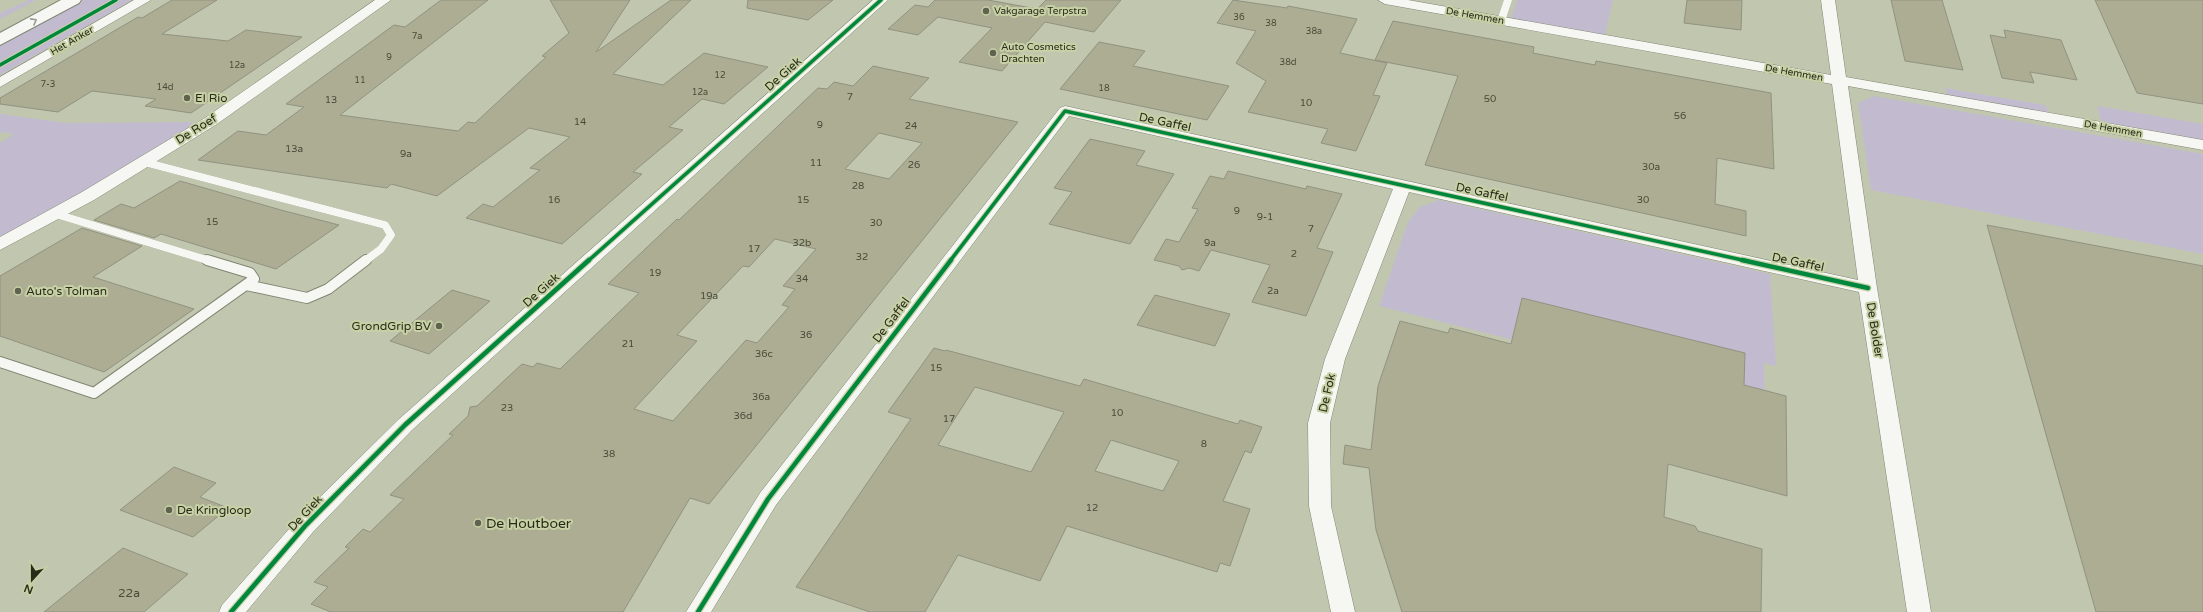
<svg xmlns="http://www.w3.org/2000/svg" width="2203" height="612" font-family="'Varela Round',sans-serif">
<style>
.green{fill:#c2bbd0}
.building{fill:#adad94;stroke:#919280;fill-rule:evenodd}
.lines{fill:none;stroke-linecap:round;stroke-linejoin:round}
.lane-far1-casing{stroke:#818673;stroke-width:8}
.lane-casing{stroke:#818673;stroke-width:12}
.street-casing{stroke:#818673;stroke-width:1}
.primary-casing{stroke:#818673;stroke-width:2}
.lane-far1{stroke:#f6f7f3;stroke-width:8}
.lane{stroke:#f6f7f3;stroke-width:10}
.street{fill:#f6f7f3;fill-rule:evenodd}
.primary{fill:#f6f7f3;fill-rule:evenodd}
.cycleway-far1-casing{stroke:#c7d1a5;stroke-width:5.5}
.cycleway-casing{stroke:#c7d1a5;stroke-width:7}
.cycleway-far1{stroke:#00873e;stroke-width:3.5}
.cycleway{stroke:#00873e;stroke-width:4.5}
.oneway{stroke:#999b91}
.poi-dot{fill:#5e624e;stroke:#c7d1a5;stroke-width:1.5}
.labels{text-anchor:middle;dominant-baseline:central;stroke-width:4;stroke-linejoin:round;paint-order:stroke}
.far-number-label{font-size:9px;fill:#494c38}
.far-poi-label{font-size:10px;fill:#282b1a;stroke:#c7d1a5;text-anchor:start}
.far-street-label{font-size:10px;fill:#282b1a;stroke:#c7d1a5}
.number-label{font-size:10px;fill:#494c38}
.street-label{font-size:12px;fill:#282b1a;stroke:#c7d1a5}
.poi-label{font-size:12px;fill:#282b1a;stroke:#c7d1a5;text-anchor:start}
.near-number-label{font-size:12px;fill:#494c38}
.near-poi-label{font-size:14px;fill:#282b1a;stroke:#c7d1a5;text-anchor:start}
</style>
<rect width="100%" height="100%" fill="#c1c7af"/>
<path class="green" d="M29,0H36L0,19V13Z
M83,0H112L0,63V45Z
M119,0H132L0,75V67Z
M1517,0H1613L1605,35L1511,19Z
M1945,88L2045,105L2051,115L1947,96Z
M1874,96L2203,154V254L1871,190L1858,103Z
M2098,106L2203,124V141L2101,123Z
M0,114L66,123L198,122L167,144L0,240V143L14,134L0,132Z
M1439,200L1770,274L1776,366L1764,363L1765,403L1379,306L1408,222L1420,207Z"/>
<path class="building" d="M172,0H217L162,34L228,41L246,30L302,37L191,113L145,106L156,99L92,91L58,112L0,104V98L138,17L142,18Z
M441,0H488L340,115L458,131L468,122L475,123L546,57L542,56L569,33L550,0H630L596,52L671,0H691L613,74L663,85L704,53L768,67L724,104L702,99L669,127L683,130L633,172L642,174L562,244L466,218L483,204L493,207L540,170L530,168L570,137L529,128L437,196L391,184L387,188L198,160L238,131L266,135L304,107L286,104L394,25L405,27Z
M748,0H833L808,20L747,8Z
M935,0H988L1037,9L1046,0H1121L1094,32L1045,22L1002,71L959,62L992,28L938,17L918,35L888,29L915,5L928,7Z
M1233,0L1287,8L1288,6L1357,19L1340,53L1387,63L1373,95L1380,96L1356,151L1321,143L1328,129L1248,112L1266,81L1236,63L1256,31L1217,23Z
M1687,0H1742L1741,30L1684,23Z
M1891,0H1942L1963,70L1905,61Z
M2095,0H2203V104L2137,93Z
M1393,21L1534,47L1533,53L1595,65L1596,61L1771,93L1774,169L1717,158L1715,204L1746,211V236L1425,165L1458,76L1375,60Z
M2004,30L2061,40L2077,80L2030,72L2034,83L2002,78L1990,35L2006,38Z
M1099,42L1145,51L1133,66L1229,86L1207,120L1060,89Z
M873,66L929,78L909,99L1018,122L709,504L690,498L623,612H331L311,604L328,587L314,582L349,548L345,547L363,529L370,532L404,499L390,495L453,435L449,434L468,416L470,407L477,406L522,364L533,367L537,363L560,369L639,293L608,284L677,219L679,220L818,88L827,89L834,82L853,86ZM879,133L922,143L889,179L845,169ZM775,239L816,249L783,286L795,289L782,305L789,307L757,343L746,340L673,421L634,409L697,341L677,335L743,266L749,267Z
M1090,139L1145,151L1136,165L1174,174L1130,244L1049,224L1072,192L1054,188Z
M1228,171L1306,189L1307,186L1342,194L1317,248L1333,252L1306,316L1252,302L1270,265L1211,250L1199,271L1189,268L1182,270L1179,266L1154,260L1166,239L1179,242L1198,209L1192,208L1210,176L1224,179Z
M180,181L281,210L339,225L276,269L161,234L154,238L94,220L121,204L134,208Z
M1987,225L2203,266V612H2096Z
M82,228L142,246L93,277L194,309L104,372L0,336V276Z
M452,290L490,301L429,354L390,341Z
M1155,295L1230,314L1215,346L1137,325Z
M1522,298L1745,353L1744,385L1786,396L1787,496L1668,464L1664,517L1695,526L1698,531L1762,549L1761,612H1402L1376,530L1369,468L1343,464L1345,445L1371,450L1378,386L1400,321L1448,333L1450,328L1511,344Z
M934,348L945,351L946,350L1080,386L1084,379L1238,424L1240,420L1262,427L1251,453L1245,451L1223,501L1250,509L1230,566L1220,563L1217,572L1067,526L1040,581L958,555L925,612H870L796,587L911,419L888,412ZM975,387L1064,412L1031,472L938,445ZM1111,440L1179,461L1163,491L1095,471Z
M174,467L216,483L200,497L228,508L193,537L120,510Z
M123,548L188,574L144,612H44Z"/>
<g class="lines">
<g class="lane-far1-casing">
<path id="lane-far1" d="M1501,21L1508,0
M144,162L385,225L391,235L381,249L365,261
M56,214L210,261"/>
</g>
<g class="lane-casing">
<path id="lane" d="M246,285L307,298L328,289L366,260
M0,362L94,393L254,279L250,273L207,260"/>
</g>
<g class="street-casing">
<path id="street" d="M134,0H151L0,87V77Z
M375,0H391L217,124L94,200L0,250V237L82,192L205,118Z
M873,0H888L412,430L313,532L246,612H219L222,605L297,520L398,420Z
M1378,0H1408L1831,75L1821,0H1835L1846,77L2203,140V150L1848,86L1877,288L1931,612H1907L1859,292L1409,192L1345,359L1330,423L1331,506L1355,612H1331L1309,506L1308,423L1325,359L1393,189L1069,116L776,505L711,612H686L760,493L1060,108L1065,106L1858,280L1832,84L1385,4Z"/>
</g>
<g class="primary-casing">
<path id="primary" d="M61,0H81L79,3L0,45V33Z"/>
</g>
<use href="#lane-far1" class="lane-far1"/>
<use href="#lane" class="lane"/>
<use href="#street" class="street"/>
<use href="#primary" class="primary"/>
<g class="cycleway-far1-casing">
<path id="cycleway-far1" d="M0,65L116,0
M588,261L881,0
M950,261L1065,111L1747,261"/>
</g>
<g class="cycleway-casing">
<path id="cycleway" d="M1742,260L1868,288
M231,612L305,526L405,425L589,260
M698,612L768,499L951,260"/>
</g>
<use href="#cycleway-far1" class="cycleway-far1"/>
<use href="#cycleway" class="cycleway"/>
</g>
<defs><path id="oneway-chevron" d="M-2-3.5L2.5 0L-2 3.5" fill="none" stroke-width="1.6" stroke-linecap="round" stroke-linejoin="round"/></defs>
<use class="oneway" href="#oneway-chevron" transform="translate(34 21) rotate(-29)"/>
<g class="poi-dot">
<circle cx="986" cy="11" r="4"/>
<circle cx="993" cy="53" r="4"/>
<circle cx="187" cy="98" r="4"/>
<circle cx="18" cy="291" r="4"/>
<circle cx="439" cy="326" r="4"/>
<circle cx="169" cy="510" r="4"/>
<circle cx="478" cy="523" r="4"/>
</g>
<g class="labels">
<g class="far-number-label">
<text x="1239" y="17">36</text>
<text x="1271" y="23">38</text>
<text x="1314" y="31">38a</text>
<text x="417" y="36">7a</text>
<text x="389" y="57">9</text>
<text x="1288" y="62">38d</text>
<text x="237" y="65">12a</text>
<text x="720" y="75">12</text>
<text x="360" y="80">11</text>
<text x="48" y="84">7-3</text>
<text x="165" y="87">14d</text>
<text x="1104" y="88">18</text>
<text x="700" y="92">12a</text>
</g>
<g class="far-poi-label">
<text x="994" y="11">Vakgarage Terpstra</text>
<text x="1001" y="47">Auto Cosmetics<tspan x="1001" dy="12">Drachten</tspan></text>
</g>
<g class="far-street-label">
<text transform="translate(1475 16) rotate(10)">De Hemmen</text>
<text transform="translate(72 41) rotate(-30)">Het Anker</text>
<text transform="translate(1794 73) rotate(10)">De Hemmen</text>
<text transform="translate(2113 129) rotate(10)">De Hemmen</text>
</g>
<g class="number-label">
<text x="850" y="97">7</text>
<text x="1490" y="99">50</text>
<text x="331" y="100">13</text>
<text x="1306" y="103">10</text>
<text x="1680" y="116">56</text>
<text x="580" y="122">14</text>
<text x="820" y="125">9</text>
<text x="911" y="126">24</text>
<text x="294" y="149">13a</text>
<text x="406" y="154">9a</text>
<text x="816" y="163">11</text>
<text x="914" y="165">26</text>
<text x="1651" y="167">30a</text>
<text x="858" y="186">28</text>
<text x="554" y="200">16</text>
<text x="803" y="200">15</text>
<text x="1643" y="200">30</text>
<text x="1237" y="211">9</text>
<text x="1265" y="217">9-1</text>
<text x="212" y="222">15</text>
<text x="876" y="223">30</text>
<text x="1311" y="229">7</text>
<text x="802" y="243">32b</text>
<text x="1210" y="243">9a</text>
<text x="754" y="249">17</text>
<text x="1294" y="254">2</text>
<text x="862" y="257">32</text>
<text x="655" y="273">19</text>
<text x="802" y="279">34</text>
<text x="1273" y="291">2a</text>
<text x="709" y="296">19a</text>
<text x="806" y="335">36</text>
<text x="628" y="344">21</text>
<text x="764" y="354">36c</text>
<text x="936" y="368">15</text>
<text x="761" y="397">36a</text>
<text x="507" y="408">23</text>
<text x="1117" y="413">10</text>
<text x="743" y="416">36d</text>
<text x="949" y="419">17</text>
<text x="1204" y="444">8</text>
<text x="609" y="454">38</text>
<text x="1092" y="508">12</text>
</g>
<g class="street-label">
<text transform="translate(783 74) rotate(-42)">De Giek</text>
<text transform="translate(1165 122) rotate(12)">De Gaffel</text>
<text transform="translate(196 129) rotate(-32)">De Roef</text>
<text transform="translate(1482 192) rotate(12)">De Gaffel</text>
<text transform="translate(1798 262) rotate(12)">De Gaffel</text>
<text transform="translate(541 290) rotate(-42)">De Giek</text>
<text transform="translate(891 320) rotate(-53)">De Gaffel</text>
<text transform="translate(1875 330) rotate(81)">De Bolder</text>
<text transform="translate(1327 393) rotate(-77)">De Fok</text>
<text transform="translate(305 513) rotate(-47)">De Giek</text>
</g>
<g class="poi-label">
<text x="195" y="98">El Rio</text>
<text x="26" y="291">Auto's Tolman</text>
<text x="431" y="326" text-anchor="end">GrondGrip BV</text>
<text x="177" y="510">De Kringloop</text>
</g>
<g class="near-number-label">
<text x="129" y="593">22a</text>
</g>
<g class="near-poi-label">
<text x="486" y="523">De Houtboer</text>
</g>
</g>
<g transform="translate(32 580) rotate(201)" stroke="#c7d1a5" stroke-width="3" paint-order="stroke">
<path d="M0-3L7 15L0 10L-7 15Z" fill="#282b1a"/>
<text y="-6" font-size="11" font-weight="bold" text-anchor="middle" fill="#282b1a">N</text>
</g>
</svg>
